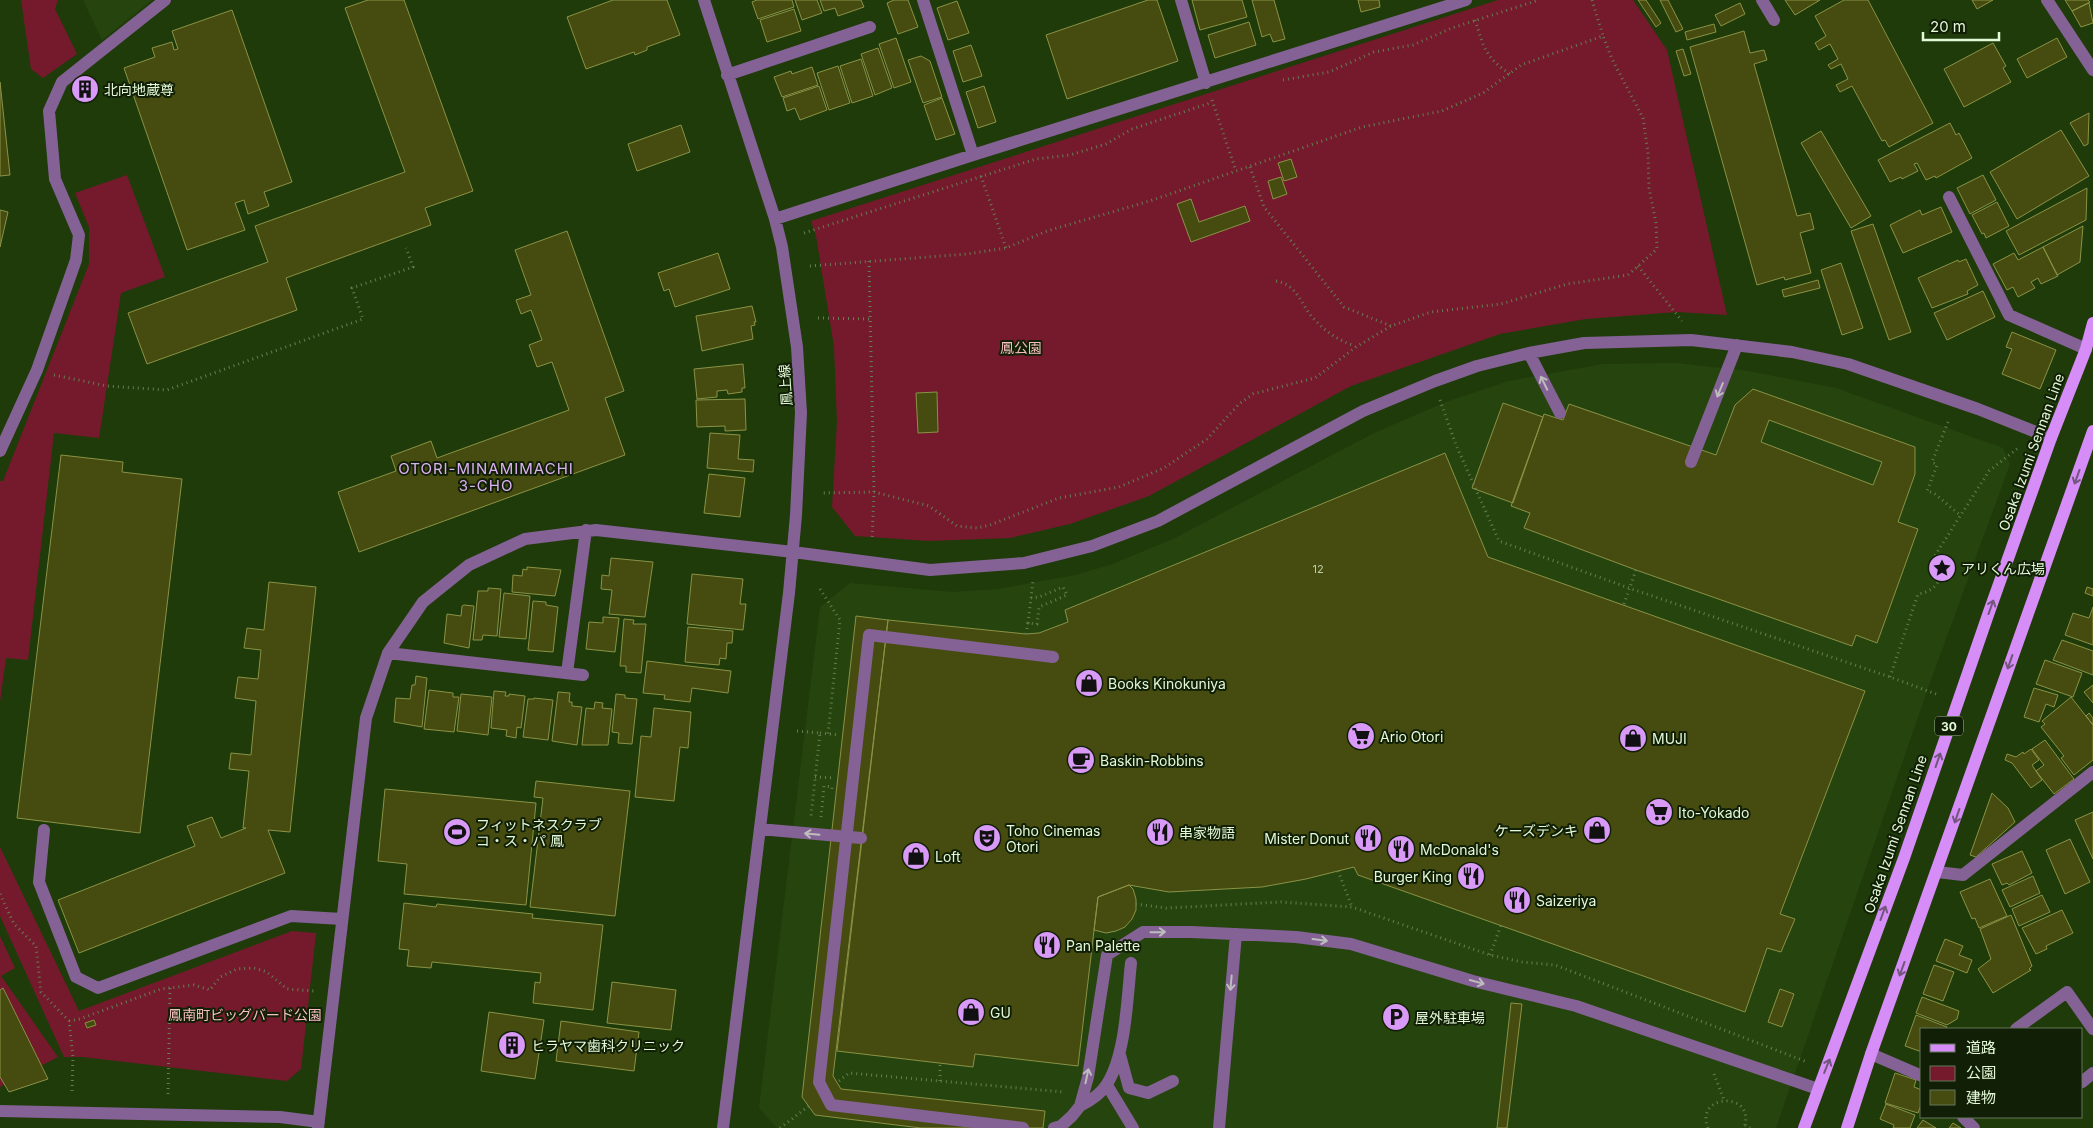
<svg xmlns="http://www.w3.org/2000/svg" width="2093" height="1128" font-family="Inter,'Noto Sans JP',sans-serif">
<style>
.built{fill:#26450e}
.green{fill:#741a2c}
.building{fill:#464c10;stroke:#8a9246;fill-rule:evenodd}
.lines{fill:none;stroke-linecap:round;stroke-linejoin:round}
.path{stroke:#647e52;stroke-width:3;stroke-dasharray:1 4;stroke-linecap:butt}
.minor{stroke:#846295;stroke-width:12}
.major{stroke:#d68df7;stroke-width:12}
.minor-bridge{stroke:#846295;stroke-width:12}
.oneway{stroke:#bdbdbd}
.oneway2{stroke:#73567e}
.labels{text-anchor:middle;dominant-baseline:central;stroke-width:4;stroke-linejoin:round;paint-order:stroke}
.number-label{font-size:11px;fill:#bccea5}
.shield{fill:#101f05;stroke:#a4b898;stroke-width:1}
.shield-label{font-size:12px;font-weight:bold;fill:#e3f9d7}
.poi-label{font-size:14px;fill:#e3f9d7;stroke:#101f05;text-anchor:start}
.park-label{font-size:14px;fill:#f6bec1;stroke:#101f05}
.street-label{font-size:14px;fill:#e3f9d7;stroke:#101f05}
.neighbourhood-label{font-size:15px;letter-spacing:1px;fill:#dcb1f1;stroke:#101f05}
</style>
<rect width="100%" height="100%" fill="#1f3b0a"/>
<path class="built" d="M83,0H152L102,40Z
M1676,363L1748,371L1836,388L2003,448L2010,464L1927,691L1776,1128H777L759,1108L820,607L850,583L952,592L998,589L1075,575L1110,565L1173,539L1374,433L1446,402L1509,381L1603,364Z"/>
<path class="green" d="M21,0H58L55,9L77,54L43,78L31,69Z
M1498,0H1633L1667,50L1727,315L1677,312L1586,319L1500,334L1351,386L1149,496L1070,524L1010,538L929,541L855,536L832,507L837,422L834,347L816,236L811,221Z
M127,175L165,277L121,293L99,438L54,433L28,660L6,658L0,702V481H3L89,264V227L75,193Z
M0,847L79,1011L292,931L316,933L301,1069L287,1081L82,1057H64L0,916Z
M0,936L15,968L1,976L58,1057L0,1087Z"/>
<path class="building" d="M368,0H404L473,191L425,208L431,225L286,278L297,310L147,364L128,313L268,262L255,226L405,172L345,8Z
M613,0H667L680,35L647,47V50L635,55L634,52L586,69L567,17Z
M757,0H792L794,7L758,19L752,2Z
M795,0H817L822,13L802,20Z
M820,0H861L864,7L838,16L835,8L824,11Z
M894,0H908L918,27L898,34L887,3Z
M1148,0H1157L1178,61L1067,99L1046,35Z
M1192,0H1242L1247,17L1200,30Z
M1252,0H1274L1285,39L1273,42L1270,34L1262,37Z
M1358,0H1379L1380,7L1361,12Z
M1638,0H1646L1661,23L1656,27Z
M1660,0H1668L1683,29L1676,32Z
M1785,0H1820L1795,15Z
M1844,0H1868L1933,123L1889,147L1885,140L1882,141L1852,86L1840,92L1836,85L1848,79L1841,64L1831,69L1828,65L1838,59L1830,44L1819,50L1815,43L1826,36L1815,16Z
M1972,0H1993L1977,9Z
M2065,0H2088L2090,2L2072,11Z
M957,1L969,33L948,40L937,8Z
M1740,3L1745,14L1721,26L1715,15Z
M2089,3L2093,23L2081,27L2072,11Z
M794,9L801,31L767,42L760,20Z
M232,10L292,182L264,192L269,206L248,214L244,200L235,203L245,230L187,250L124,68L155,57L152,48L172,42L174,50L178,49L172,31Z
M1249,22L1256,45L1215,58L1208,35Z
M1714,24L1716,32L1687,40L1685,32Z
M1744,31L1750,53L1764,50L1767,60L1754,64L1797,216L1810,213L1814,229L1800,233L1811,273L1785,280L1784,277L1757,285L1690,47Z
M896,38L911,82L894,88L879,44Z
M2057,38L2067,57L2027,78L2017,59Z
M1993,43L2006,66L2003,68L2011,82L1964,107L1944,69Z
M971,45L982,76L963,82L953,51Z
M878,48L892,88L875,95L861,54Z
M1683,49L1691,74L1684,76L1676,51Z
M921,56L930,61L942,97L923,103L908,60Z
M861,59L873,96L852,103L840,66Z
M838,66L850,103L829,110L817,73Z
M812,67L818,85L782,97L774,77L791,71L792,74Z
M88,81L93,87L81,96L77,90Z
M0,82L10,175L0,176Z
M819,86L827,110L800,120L795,108L787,111L783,98Z
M984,86L996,122L978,128L966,92Z
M942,98L955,134L936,140L924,105Z
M2089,113L2088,144L2084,146L2070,123Z
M1950,123L1956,135L1959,133L1972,158L1936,178L1935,176L1926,180L1917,163L1914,164L1918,171L1902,179L1901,177L1890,182L1878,160Z
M681,125L690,152L637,171L628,144Z
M2061,130L2089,176L2017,219L1990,172Z
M1821,131L1871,216L1851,228L1801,143Z
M1291,159L1297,177L1284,181L1278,163Z
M1983,175L1996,200L1970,214L1957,188Z
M1281,177L1287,194L1273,199L1268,181Z
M2087,188L2086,220L2019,255L2006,231Z
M1191,199L1199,222L1245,206L1250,221L1191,242L1177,204Z
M1997,202L2009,226L1986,238L1984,233L1982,234L1972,215Z
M1941,207L1952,232L1903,253L1890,225L1920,210L1922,215Z
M0,210L8,212L0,247Z
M1873,224L1911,332L1889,340L1851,231Z
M2083,226L2080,262L2057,275L2043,247Z
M567,231L624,391L605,398L625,455L359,552L338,492L396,471L391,456L431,441L437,458L569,410L552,362L537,367L529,345L542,340L531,310L521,314L516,300L531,295L515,250Z
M2043,247L2058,276L2041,284L2038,278L2031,282L2035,288L2018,297L2013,287L2007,290L1993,264L2014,253L2018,260Z
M718,253L730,289L675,307L669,289L664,291L658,273Z
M1966,259L1978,285L1967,291L1968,294L1932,308L1918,278L1958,260L1959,262Z
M1841,263L1863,328L1842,335L1821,270Z
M1818,280L1820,288L1784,297L1782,290Z
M1983,291L1995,317L1947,340L1934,313Z
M752,306L756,322H754L755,325L751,326L753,339L702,351L696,316Z
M2012,332L2056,350L2040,389L2002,374L2012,349L2006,347Z
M743,364L745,388H742V392L728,394L727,390L717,391V397L697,399L694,369Z
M1753,389L1915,447V474L1898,522L1918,529L1877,643L1856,635L1852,646L1636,570L1524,528L1530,513L1511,506L1544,414L1563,420L1569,404L1716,455L1735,405ZM1769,420L1882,462L1873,485L1761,442Z
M937,392L938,432L918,433L916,393Z
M745,399L746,430L725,431V426L697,427L696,400Z
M1503,403L1543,417L1513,503L1472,488Z
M710,433L740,435L738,459L754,460L753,472L707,468Z
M1445,453L1488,557L1865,691L1780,914L1795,919L1781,952L1767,948L1745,1012L1358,875L1354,867L1306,879L1262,887L1169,892L1129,885L1098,897L1078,1066L975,1054L973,1067L837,1051L888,620L1026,634L1039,633L1068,622L1065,610Z
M61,455L123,462L122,472L182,479L140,833L17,818Z
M709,474L745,478L740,517L704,513Z
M611,558L653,562L645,617L609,614L612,590L601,589L602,575L609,576Z
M527,567L561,570L555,596L512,592L513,575L522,576L523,569L527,570Z
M692,574L743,579L740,604H746L743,630L687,624Z
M269,582L316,587L290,832L268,830L285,873L79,953L58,900L195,846L187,826L212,817L221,838L246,828H243L249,771L229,769L231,753L251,755L256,701L235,698L238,677L258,679L261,650L244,648L247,628L264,630Z
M2087,587L2093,589V596L2085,593Z
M488,588L501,589L497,636L483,635L482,640H473L478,591H488Z
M504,593L530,596L526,639L499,637Z
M533,601L546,602V605L558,607L553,652L528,650Z
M464,605L474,606L469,648L444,643L447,614L461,616L462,606Z
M2093,607V645L2065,635L2073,613L2089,618Z
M856,616L888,620L833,1076L841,1089L1045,1111L1043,1128H921L815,1115L802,1097Z
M603,617L619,618L615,652L586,649L589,622L603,623Z
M624,619L634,620L633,624H646L641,673L626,672V666H620Z
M688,627L733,631L732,643H727L726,659L720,658L719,665L685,662Z
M2062,640L2093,651V675L2053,660Z
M2045,660L2082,673L2073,697L2036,684Z
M647,661L731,671L728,693L692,688L690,702L664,699L665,695L643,693Z
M416,676L427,678L422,727L394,722L396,698L410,699L412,685H415Z
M2093,685V703L2084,692Z
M2034,688L2058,695L2054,707L2046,704L2039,722L2024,717Z
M429,690L453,693V697H459L454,732L424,729Z
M494,691L506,692L505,696H509V694L525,696L521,728L517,727L516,738L506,736L507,730L491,728Z
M558,692L570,693L569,702H572V706L582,707L577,745L552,741Z
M461,694L492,697L488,735L457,731Z
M616,694L625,695V698L637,699L632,744L618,743L619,733L612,732Z
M2071,697L2093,725V760L2074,775L2061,758L2064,756L2041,727L2045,724L2042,721Z
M534,698L553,700L548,740L523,737L528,699H534Z
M595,702L603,703L602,708L612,709L608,745H582L586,708L594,709Z
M654,708L691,712L688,748L680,747L674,801L635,797L641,736L651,737Z
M2089,713L2093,718V725L2086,716Z
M2045,740L2074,779L2054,794L2036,771L2044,765L2032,749Z
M2031,749L2039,760L2032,765L2042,780L2031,788L2012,763L2005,760L2007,754L2016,757L2023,752L2024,754Z
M536,781L630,791L615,916L530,907L543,798L534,797Z
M385,789L536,803L526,905L404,894L407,864L378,861Z
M1992,793L2008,808L2015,822L1976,857L1970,855Z
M2093,812V859L2075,820Z
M2070,839L2090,882L2065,894L2046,850Z
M2022,851L2032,873L2009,885L2007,883L2002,885L1992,864Z
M2033,876L2040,893L2010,907L2002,890Z
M1990,879L2007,916L1979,928L1975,918L1972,919L1960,892Z
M1129,885L1133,889L1136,899V910L1132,919L1125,927L1116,931L1106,933L1094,930L1098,897Z
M2042,895L2050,912L2019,926L2012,909Z
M404,903L436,907L437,904L533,914L532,918L603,925L593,1010L533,1003L535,982L540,983L541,973L432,962L431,968L407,966L409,950L399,949Z
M2062,910L2073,933L2046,946L2047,949L2036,954L2022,928Z
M2011,915L2032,966L2029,969L2031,970L1993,993L1978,969L1991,959L1980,929Z
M1945,939L1963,946L1959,955L1972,960L1967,973L1936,961Z
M1934,965L1954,972L1943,1001L1923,994Z
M612,982L676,990L671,1030L607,1023Z
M3,988L48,1079L9,1092L0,1077V990Z
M1780,989L1794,994L1782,1027L1768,1022Z
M1922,997L1959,1011L1957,1019L1947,1025L1916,1013Z
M1511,1003L1522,1004L1507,1128H1497Z
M489,1012L544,1020L535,1079L481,1071Z
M1916,1015L1947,1027L1946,1029H1922V1052L1905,1046Z
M94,1020L96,1025L87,1028L85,1023Z
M561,1021L639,1032L634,1071L556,1061Z
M1895,1073L1916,1080L1914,1087L1922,1090V1102L1918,1113L1885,1103Z
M1886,1104L1915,1115L1910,1128H1893L1894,1125L1880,1119Z
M1923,1120L1936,1128H1917Z
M1953,1123L1961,1128H1949Z"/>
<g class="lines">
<path class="path" d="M1592,0L1603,36
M1475,20C1484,48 1485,57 1510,74
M1283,80L1329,72L1374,52L1413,45L1452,28L1539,0
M1212,100L1236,171
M1250,167L1264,207L1344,307L1391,326
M981,176L1006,248
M804,233L1036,159L1070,155L1106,144L1132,129L1210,103
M869,261L874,492L872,540
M810,266L967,254L1006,248L1047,231L1153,200L1362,127L1442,111L1483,93L1521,65L1603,36L1612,59L1643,118L1648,153L1649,188L1656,223L1657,249L1628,275L1567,284L1501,304L1431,312L1391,326L1356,347L1315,378L1253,394L1239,404L1207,439L1164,468L1119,487L1059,498L990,525L977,528L957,526L929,506L874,492L821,493
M1638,266L1682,321
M1276,281C1299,285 1301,307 1316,321C1327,333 1340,341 1355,346
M818,318L870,319
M54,375L107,386L167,390L363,319L352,288L413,267L406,248
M1440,400L1456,445L1499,541L1629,588L1890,677L1936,694
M1948,422L1932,462L1937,465L1927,491L1934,493L1961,516
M820,589L840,620L828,734
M1624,604L1636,570
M1028,623L1033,581
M1026,634L1028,623L1037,624L1039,607L1067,595L1063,587L1039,597L1031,598
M1890,677L1918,594C1939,591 1946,574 1934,557L1989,471L2018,448
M797,731L820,733L811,816
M820,733L839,735
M815,777L835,778
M821,817L824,786L832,787V789
M1338,871L1352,907
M0,894L14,924L36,946L41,992L69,1021L73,1057L72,1091
M1136,904L1166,908L1281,902L1352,907L1490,955L1522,962L1555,965L1807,1062
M1490,955L1501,925
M69,1021L80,1019L161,989L194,985L210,990L220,977L237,969L254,968L267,972L287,989L314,991
M1714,1074L1724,1100
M839,1081L849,1073L1064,1092
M940,1081V1063
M168,1094L170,988
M1745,1125L1750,1128
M780,1128L809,1106
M1708,1128C1694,1093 1757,1091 1744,1128"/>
<path class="minor" d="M704,0L775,219L782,247L797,347L801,413L796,515L789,593L723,1128
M923,0L973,155
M1181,0L1206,83
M1762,0L1774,20
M2047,0L2093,70
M727,75L870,27
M1949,197L2009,315L2086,349
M775,219L973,155L1466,0
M1529,353L1560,413
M0,451L37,370L76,260L79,235L55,179L49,111L62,82L165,0
M1691,462L1737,345
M388,653L583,675
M567,673L586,530
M760,829L861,838
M44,830L39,882L76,977L98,988L291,916L342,919
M1937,872L1963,875L2093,772
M2016,1029L2067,992L2093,1029
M1871,1054L1922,1076
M1120,1055L1129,1088L1148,1093L1173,1081
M2082,1082L2093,1073
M1107,1085L1133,1128
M1080,1106C1090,1101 1101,1094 1107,1084C1126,1054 1127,999 1131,963
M0,1111L280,1117L319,1122
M1963,1117L1974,1128
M318,1128L366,718L388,653L423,602L469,565L525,539L596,530L793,552L930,570L1024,563L1092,546L1158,521L1363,411L1435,381L1477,366L1529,353L1584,343L1691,340L1792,352L1848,364L1978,409L2051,438
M1054,1128L1061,1126L1072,1116L1080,1106L1088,1077L1107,955L1143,932H1191L1296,937L1351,944L1473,981L1576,1006L1818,1089
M1219,1128L1236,934"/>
<path class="major" d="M1804,1128L1904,858L1989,612L2051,438L2086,349L2093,323
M1847,1128L1871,1054L2093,431"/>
<path class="minor-bridge" d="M1023,1128L831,1105L819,1082L869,635L1053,657"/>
</g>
<defs><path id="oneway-shaft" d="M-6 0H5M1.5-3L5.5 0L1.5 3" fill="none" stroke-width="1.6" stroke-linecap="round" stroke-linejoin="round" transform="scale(1.25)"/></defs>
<g class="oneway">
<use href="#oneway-shaft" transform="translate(1544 383) rotate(-116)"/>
<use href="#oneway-shaft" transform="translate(1720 390) rotate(112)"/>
<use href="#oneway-shaft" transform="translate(812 834) rotate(-175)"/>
<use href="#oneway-shaft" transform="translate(1158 932) rotate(-1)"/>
<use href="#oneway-shaft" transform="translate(1320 940) rotate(7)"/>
<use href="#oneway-shaft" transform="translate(1477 982) rotate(15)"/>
<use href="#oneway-shaft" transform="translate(1231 983) rotate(95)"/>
<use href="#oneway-shaft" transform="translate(1087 1076) rotate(-78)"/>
</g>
<g class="oneway2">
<use href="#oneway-shaft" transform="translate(2077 477) rotate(110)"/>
<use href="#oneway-shaft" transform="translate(1991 607) rotate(-70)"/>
<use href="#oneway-shaft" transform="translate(2010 662) rotate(109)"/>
<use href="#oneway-shaft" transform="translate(1938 760) rotate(-71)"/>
<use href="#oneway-shaft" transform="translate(1957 816) rotate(109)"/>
<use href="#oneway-shaft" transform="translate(1883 913) rotate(-70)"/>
<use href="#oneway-shaft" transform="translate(1902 969) rotate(110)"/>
<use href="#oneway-shaft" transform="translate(1827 1066) rotate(-68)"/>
</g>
<defs>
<g id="building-disc" transform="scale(1.4375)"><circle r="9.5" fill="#d99af7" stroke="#101f05"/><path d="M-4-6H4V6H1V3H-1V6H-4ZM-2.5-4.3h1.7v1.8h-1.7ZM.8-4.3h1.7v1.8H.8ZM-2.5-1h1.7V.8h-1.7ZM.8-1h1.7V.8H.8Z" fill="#111"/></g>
<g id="sight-disc" transform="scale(1.4375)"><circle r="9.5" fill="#d99af7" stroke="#101f05"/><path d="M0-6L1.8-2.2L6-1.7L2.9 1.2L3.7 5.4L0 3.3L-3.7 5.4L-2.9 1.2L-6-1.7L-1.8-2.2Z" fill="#111"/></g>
<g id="shop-disc" transform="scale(1.4375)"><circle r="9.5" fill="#d99af7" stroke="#101f05"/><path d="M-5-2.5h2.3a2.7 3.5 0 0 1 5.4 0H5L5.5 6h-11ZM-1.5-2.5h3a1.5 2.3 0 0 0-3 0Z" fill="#111"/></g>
<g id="supermarket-disc" transform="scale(1.4375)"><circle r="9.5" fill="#d99af7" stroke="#101f05"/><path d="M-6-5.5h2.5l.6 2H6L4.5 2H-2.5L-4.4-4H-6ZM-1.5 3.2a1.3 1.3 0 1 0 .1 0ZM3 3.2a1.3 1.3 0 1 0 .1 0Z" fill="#111"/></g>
<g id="cafe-disc" transform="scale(1.4375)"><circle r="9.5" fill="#d99af7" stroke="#101f05"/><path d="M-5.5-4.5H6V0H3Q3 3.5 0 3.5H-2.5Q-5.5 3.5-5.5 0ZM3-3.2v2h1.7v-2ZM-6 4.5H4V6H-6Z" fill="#111"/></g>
<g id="stadium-disc" transform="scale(1.4375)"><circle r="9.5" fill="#d99af7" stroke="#101f05"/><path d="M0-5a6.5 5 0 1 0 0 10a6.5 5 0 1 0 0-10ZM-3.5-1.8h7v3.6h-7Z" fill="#111"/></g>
<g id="restaurant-disc" transform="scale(1.4375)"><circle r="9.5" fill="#d99af7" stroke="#101f05"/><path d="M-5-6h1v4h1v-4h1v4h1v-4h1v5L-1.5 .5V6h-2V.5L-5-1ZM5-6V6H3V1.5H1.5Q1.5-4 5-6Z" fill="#111"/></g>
<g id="theatre-disc" transform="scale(1.4375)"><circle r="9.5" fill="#d99af7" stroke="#101f05"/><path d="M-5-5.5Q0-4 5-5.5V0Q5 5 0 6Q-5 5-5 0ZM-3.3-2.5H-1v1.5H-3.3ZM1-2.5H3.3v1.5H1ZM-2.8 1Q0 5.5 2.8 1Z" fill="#111"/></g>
<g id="parking-disc" transform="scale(1.4375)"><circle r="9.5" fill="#d99af7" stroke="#101f05"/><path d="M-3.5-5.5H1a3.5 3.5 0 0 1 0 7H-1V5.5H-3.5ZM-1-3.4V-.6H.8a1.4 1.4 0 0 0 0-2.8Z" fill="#111"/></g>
</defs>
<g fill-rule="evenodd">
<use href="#building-disc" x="85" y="89"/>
<use href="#sight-disc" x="1942" y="568"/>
<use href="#shop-disc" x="1089" y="683"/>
<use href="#supermarket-disc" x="1361" y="736"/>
<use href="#shop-disc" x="1633" y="738"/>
<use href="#cafe-disc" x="1081" y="760"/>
<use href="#supermarket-disc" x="1659" y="812"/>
<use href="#shop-disc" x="1597" y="830"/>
<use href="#stadium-disc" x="457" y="832"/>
<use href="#restaurant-disc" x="1160" y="832"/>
<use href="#theatre-disc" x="987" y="838"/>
<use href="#restaurant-disc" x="1368" y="838"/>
<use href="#restaurant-disc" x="1401" y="849"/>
<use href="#shop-disc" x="916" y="856"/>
<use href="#restaurant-disc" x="1471" y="876"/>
<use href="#restaurant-disc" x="1517" y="900"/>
<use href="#restaurant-disc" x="1047" y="945"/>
<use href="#shop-disc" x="971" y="1012"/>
<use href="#parking-disc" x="1396" y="1017"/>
<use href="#building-disc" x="512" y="1045"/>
</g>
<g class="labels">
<g class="number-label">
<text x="1318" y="569">12</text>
</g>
<rect class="shield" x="1935" y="716.5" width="28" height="19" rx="4"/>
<g class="shield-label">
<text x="1949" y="726">30</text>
</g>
<g class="poi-label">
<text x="104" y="89">北向地蔵尊</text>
<text x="1961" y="568">アリくん広場</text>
<text x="1108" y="683">Books Kinokuniya</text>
<text x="1380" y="736">Ario Otori</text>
<text x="1652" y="738">MUJI</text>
<text x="1100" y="760">Baskin-Robbins</text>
<text x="1678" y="812">Ito-Yokado</text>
<text x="476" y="824">フィットネスクラブ<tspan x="476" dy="16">コ・ス・パ 鳳</tspan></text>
<text x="1006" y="830">Toho Cinemas<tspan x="1006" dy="16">Otori</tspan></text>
<text x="1578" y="830" text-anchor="end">ケーズデンキ</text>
<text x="1179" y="832">串家物語</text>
<text x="1349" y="838" text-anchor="end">Mister Donut</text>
<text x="1420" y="849">McDonald's</text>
<text x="935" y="856">Loft</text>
<text x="1452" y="876" text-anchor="end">Burger King</text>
<text x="1536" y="900">Saizeriya</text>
<text x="1066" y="945">Pan Palette</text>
<text x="990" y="1012">GU</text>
<text x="1415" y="1017">屋外駐車場</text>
<text x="531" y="1045">ヒラヤマ歯科クリニック</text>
</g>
<g class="park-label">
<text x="1021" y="347">鳳公園</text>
<text x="245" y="1014">鳳南町ビッグバード公園</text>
</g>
<g class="street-label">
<text transform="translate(785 385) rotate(-94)">鳳上線</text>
<text transform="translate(2031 452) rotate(-70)">Osaka Izumi Sennan Line</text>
<text transform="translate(1895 834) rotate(-71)">Osaka Izumi Sennan Line</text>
</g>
<g class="neighbourhood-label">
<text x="486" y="468">OTORI-MINAMIMACHI<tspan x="486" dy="17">3-CHO</tspan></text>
</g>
</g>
<rect x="1920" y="1028" width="162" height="90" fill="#101f05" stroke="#647659"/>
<rect x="1930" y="1044" width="25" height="8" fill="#d68df7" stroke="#647659"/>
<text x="1966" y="1053" font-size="15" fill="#e3f9d7">道路</text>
<rect x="1930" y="1066" width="25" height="15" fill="#741a2c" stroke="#647659"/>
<text x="1966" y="1078" font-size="15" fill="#e3f9d7">公園</text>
<rect x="1930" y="1090" width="25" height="15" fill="#464c10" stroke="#647659"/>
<text x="1966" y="1103" font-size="15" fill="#e3f9d7">建物</text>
<path d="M1923 32v8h76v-8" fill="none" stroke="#e3f9d7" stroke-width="2.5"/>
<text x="1930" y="32" font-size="15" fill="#e3f9d7" stroke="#101f05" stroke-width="4" paint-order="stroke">20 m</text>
</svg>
